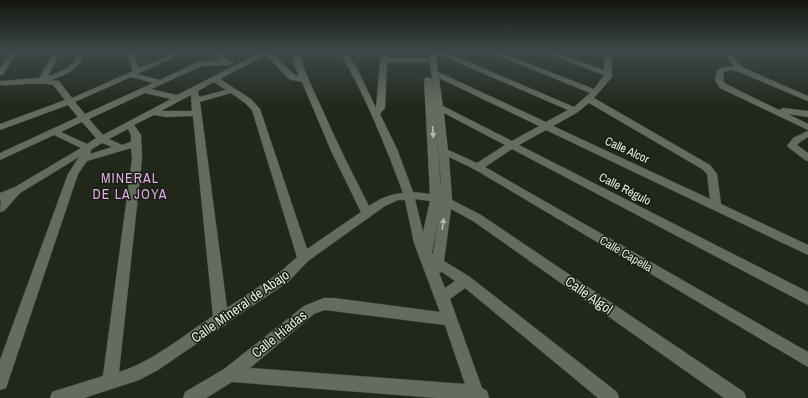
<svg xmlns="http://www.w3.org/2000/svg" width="808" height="398" font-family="'Archivo Narrow',sans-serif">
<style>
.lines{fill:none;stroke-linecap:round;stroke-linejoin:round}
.minor-casing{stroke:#3f463a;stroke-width:1}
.minor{fill:#646d5d;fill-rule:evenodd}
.oneway{fill:#b3b9ad}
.labels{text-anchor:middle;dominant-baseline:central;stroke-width:3;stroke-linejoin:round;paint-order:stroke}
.street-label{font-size:12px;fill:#e7ece3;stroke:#171e11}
.quarter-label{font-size:14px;letter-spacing:1px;fill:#deaae5;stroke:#171e11}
.near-street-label{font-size:14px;fill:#e7ece3;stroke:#171e11}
</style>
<rect width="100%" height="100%" fill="#21281a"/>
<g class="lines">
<g class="minor-casing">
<path id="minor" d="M12,51H18L3,75H0V68Z
M55,51H61L48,76C64,71 73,67 80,51H86C79,69 69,74 51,80L59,81L72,98L133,71L126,51H132L139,68L166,57L169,54V51H175V55L170,59L137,74L160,80L198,62L220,60L214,51H220L227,60L234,63L230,65L202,66L151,89L177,95L263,51H273L272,53L295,75L299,77L295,67L293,51H299C304,72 314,91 323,111C337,143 353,175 369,206C379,199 390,194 403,193C385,144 365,95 339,51H345L357,68L376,108L381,51H387V58H426L430,60L426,62H387L385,108L380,114L397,149L413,192L430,194L424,79L428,77L432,79L429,51H443L574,107L590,93L487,51H496L594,89L604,75L541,51H550L604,70L605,51H611L612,77L594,98L710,165L717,174L721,204L808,245V255L546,130L519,145L808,292V305L512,149L485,167L808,352V367L474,169L449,157L452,200L481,215L744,392L746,398H724L473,221L451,209L444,261L470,277L617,392L619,398H598L465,288L450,299L482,388L487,391L489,398H437L232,382L206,398H183L185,392L224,369L304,306L324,298H334L440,312L414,243L405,200H398L385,206L308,261L288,282L227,323L226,325L221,327L158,370L139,380L84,398H50L52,392L58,390L103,376L132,159L131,148L87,161L78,174L8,382L6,388L0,390V360L68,174L79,157L20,193L4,211L0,212L1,200L0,201V193L15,187L81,148L54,135L0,160V153L78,117L68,105L0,130V124L65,100L53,85C36,81 18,86 0,85V81L39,78ZM436,53L568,110L546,122L438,72ZM266,55L289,79L302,82L332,153L361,212L307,249L260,109L251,99L220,79ZM131,77L153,83L85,114L75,102ZM439,78L539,126L512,141L443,106ZM214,82L226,90L199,97L198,91ZM145,93L171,99L103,135L89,119ZM231,93L245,103L252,110L297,257L278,274L227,308L200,102ZM191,95L192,111H161ZM589,103L702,169L707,174L710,199L553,126L578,112ZM434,108L441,181V188ZM444,113L505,145L477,163L448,150ZM154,115L167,117L193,116L213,316C184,335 152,362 119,372L142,159L141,135L134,125ZM82,122L96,138L87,144L61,132ZM128,129L131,135V142L122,145L109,139ZM102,143L112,147L90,154L91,150ZM415,199L430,201L423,232ZM439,212L433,254L432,253ZM442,272L455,281L445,288L439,273ZM325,310L445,325L465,384L250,368L314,314Z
M724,51H731L730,53L744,68L808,96V101L739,72L731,70L724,72L723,81L726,84L779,110L783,108L808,111V117L788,114L808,124V130L720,88L715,81L717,70L721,68L734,66L723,53Z
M803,51H808V54Z
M808,131V137L800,142L797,145L808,153V161L805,160L787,146L793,138Z"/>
</g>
<use href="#minor" class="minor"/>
</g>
<defs><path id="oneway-solid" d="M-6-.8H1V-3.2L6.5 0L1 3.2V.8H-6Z"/></defs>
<g class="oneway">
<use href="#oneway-solid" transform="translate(433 132) rotate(86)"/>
<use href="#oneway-solid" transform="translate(443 224) rotate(-82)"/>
</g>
<linearGradient id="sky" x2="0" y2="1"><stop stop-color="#12160e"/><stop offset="0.48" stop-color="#3d4849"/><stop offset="1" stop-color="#3d4849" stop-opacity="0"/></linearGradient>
<rect width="808" height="107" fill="url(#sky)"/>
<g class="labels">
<g class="street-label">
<text transform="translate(627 150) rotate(25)">Calle Alcor</text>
<text transform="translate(625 189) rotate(27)">Calle Régulo</text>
<text transform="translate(626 254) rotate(30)">Calle Capella</text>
</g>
<g class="quarter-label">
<text x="130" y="178">MINERAL<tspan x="130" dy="16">DE LA JOYA</tspan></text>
</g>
<g class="near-street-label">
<text transform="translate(589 295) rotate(35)">Calle Algol</text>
<text transform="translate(240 306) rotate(-35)">Calle Mineral de Abajo</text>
<text transform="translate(279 334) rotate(-39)">Calle Híadas</text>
</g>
</g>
</svg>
